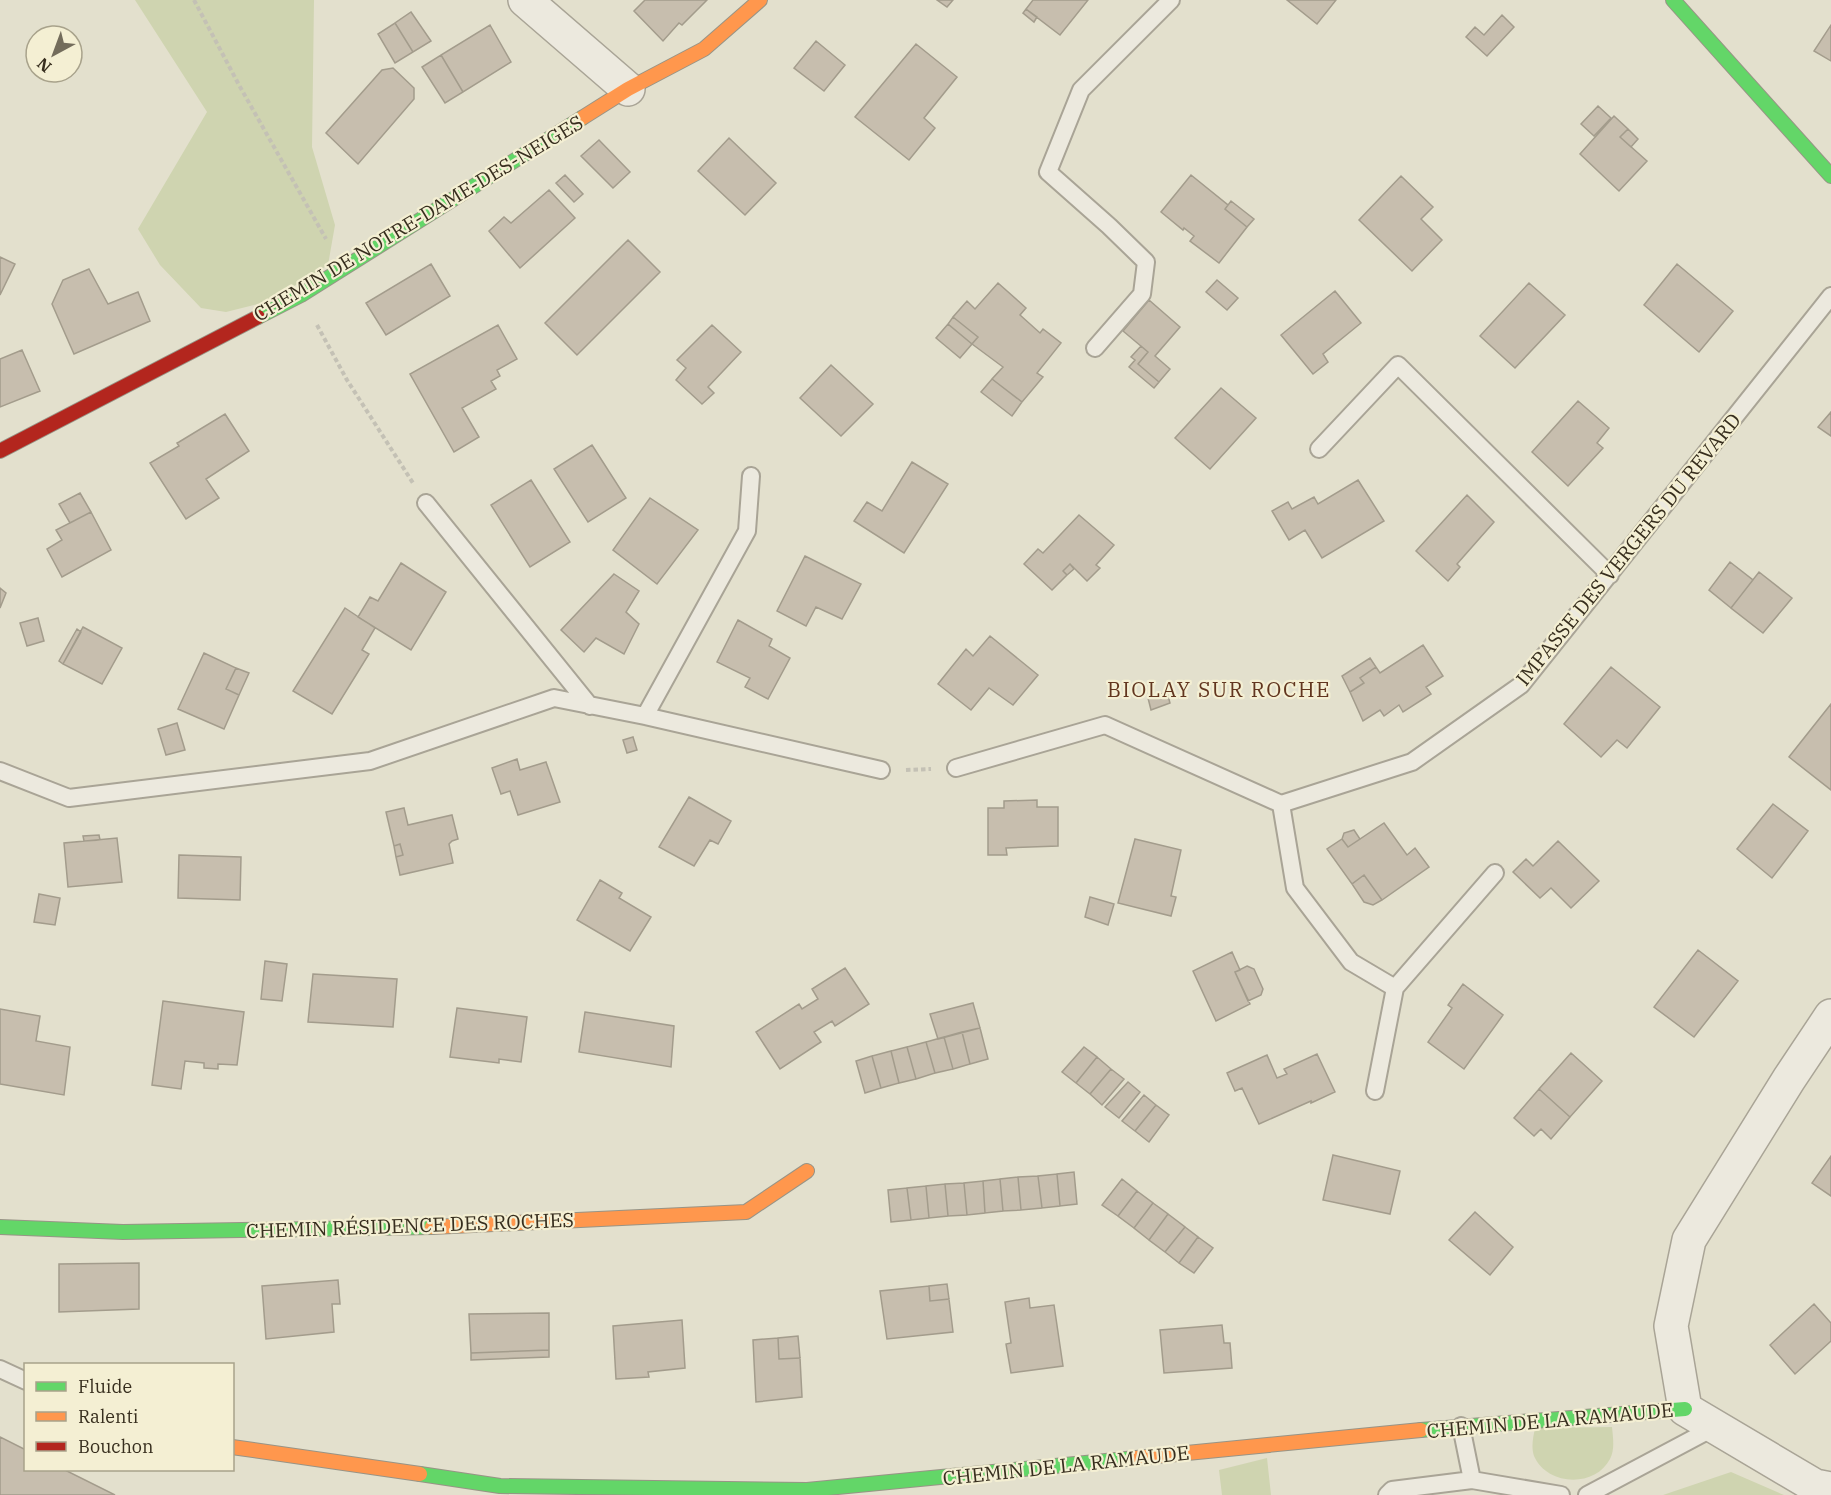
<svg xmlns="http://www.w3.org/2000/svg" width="1831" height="1495" font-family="'IBM Plex Serif',serif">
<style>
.green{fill:#cfd4b0}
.building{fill:#c7beae;stroke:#a39c8c;stroke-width:1.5}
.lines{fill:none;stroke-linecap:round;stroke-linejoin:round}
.lane-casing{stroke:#a9a496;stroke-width:20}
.street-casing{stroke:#a9a496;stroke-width:36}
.fast-casing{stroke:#989486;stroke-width:16}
.slow-casing{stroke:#989486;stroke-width:16}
.jam-casing{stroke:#989486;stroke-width:16}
.path{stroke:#c4c1b5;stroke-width:4;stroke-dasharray:4.5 3;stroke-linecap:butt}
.lane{stroke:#ece9de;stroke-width:16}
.street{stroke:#ece9de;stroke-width:33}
.fast{stroke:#63d668;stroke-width:14}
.slow{stroke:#ff974d;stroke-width:14}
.jam{stroke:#b3261e;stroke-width:14}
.labels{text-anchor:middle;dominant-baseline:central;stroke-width:4.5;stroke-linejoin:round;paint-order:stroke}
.street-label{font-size:20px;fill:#372e1e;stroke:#f4efd3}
.neighbourhood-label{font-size:21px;letter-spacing:1.5px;fill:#62361f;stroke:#f4efd3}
</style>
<rect width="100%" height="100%" fill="#e3e0cd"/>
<path class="green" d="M135,0H314L312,147L335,225L328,265L270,301L226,312L201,308L160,265L138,229L207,112Z
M1612,1427C1613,1438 1615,1449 1610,1459C1595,1488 1547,1486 1534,1456C1531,1447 1533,1438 1535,1428Z
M1267,1458L1271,1495H1222L1219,1470Z
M1731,1472L1784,1495H1662H1663Z"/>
<path class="building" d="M645,0H707L682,25L679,23L663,41L634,11Z
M937,0H953L947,7Z
M1033,0H1088L1060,35L1026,9Z
M1287,0H1336L1317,24Z
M1026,9L1037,17L1034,22L1023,13Z
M411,12L431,41L413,52L395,23Z
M1502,15L1514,27L1487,56L1466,37L1475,27L1484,35Z
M395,23L413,52L395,63L378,34Z
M490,25L511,62L463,92L441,55Z
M1831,25V61L1814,51Z
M816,41L845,65L824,91L794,68Z
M916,44L957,77L924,118L935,128L909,160L855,117Z
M441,55L463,92L445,103L422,67Z
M393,68L414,88V99L358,164L326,133L382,70Z
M1598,106L1611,118L1594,136L1581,124Z
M1614,116L1628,129L1620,137L1647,161L1619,191L1580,154Z
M1628,129L1638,139L1631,147L1620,137Z
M729,138L776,183L745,215L698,171Z
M599,140L630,172L613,188L581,156Z
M565,175L583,194L574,202L556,183Z
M1191,175L1228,205L1225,209L1247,227L1219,263L1190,241L1194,236L1184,228L1183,230L1161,212Z
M1401,176L1433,207L1421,219L1442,240L1412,271L1359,220Z
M549,190L575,218L520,268L489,231L504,217L511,223Z
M1231,201L1254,219L1247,227L1225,209Z
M628,240L660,272L577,355L545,323Z
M0,257L15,264L0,295Z
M431,264L450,296L386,335L366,303Z
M1677,264L1733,311L1699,352L1644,305Z
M89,269L108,304L138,292L150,321L74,354L52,304L63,280Z
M1217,280L1238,298L1227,310L1206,292Z
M998,283L1026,308L1020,315L1040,333L1043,329L1061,343L1037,373L1043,377L1022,402L992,379L1003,367L972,344L978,337L953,317L967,301L975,309Z
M1529,283L1565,315L1515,368L1480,336Z
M1335,291L1361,323L1323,354L1328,362L1313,374L1281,335Z
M1149,300L1180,327L1155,356L1170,369L1159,382L1138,364L1148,352L1123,331Z
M953,317L978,337L972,344L948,324Z
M948,324L972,344L960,358L936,338Z
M498,325L517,359L497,370L500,376L491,381L496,389L462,408L479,437L454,452L410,374Z
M712,325L741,352L708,387L714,393L702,404L676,380L686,368L677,360Z
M1141,346L1148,352L1138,364L1159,382L1154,388L1129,367L1135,360L1131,357Z
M22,350L40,391L0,407V359Z
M831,365L873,404L841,436L800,398Z
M992,379L1022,402L1012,416L981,392Z
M1221,388L1256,418L1210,469L1175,438Z
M1578,401L1609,428L1597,443L1603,448L1568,486L1532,452Z
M1831,412V436L1818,427Z
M225,414L249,451L206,479L219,498L186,519L150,463L179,446L177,443L179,442Z
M592,445L626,498L588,522L554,469Z
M912,462L948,484L904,553L854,521L867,502L882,511Z
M531,480L570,542L530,567L491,505Z
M1358,480L1384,521L1322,558L1305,530L1289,540L1272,511L1288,502L1292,509L1314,497L1318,504Z
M80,493L91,512L70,523L59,504Z
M1467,495L1494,522L1457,564L1460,567L1448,581L1416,551Z
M650,498L698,530L657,584L613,550Z
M91,512L111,550L62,577L47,549L62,540L56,530Z
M1079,515L1114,545L1096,565L1100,568L1087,581L1070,564L1063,571L1067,575L1052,590L1024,564L1038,549L1043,553Z
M805,556L861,584L842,619L816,607L806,626L777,611Z
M1730,562L1753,580L1731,608L1709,590Z
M401,563L446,592L411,650L358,617L370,597L378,601Z
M1070,564L1074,569L1067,575L1063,571Z
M1759,572L1792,598L1763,633L1731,608Z
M614,574L639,591L626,612L639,624L624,654L596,638L584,652L561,630Z
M0,588L6,593L0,608Z
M345,608L375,628L362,650L369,654L332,714L293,691Z
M38,618L44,641L27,646L20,623Z
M738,620L772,639L769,646L790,658L768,699L745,687L750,678L717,662Z
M83,627L122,648L102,684L63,664Z
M77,629L81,632L63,664L59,661Z
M990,636L1038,675L1013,705L989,688L971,710L938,684L966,649L973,656Z
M1423,645L1443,676L1426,687L1431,694L1403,712L1399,705L1384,716L1380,710L1363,721L1350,692L1364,683L1360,678L1376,667L1380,673Z
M204,653L236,668L226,689L239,695L224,729L178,709Z
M1370,658L1376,667L1360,678L1364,683L1350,692L1342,676Z
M1611,667L1660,707L1627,748L1617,740L1601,757L1564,724Z
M236,668L249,673L239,695L226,689Z
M1167,692L1170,703L1151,710L1148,698Z
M1831,704V790L1789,757Z
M177,723L185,750L166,755L158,729Z
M633,737L637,750L627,753L623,740Z
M517,759L520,770L546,762L560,802L518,815L510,791L501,794L492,768Z
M689,797L731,821L718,844L710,840L694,866L659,847Z
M1037,800V807H1058V846L1006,848L1007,855H988V808H1004V801Z
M1773,804L1808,831L1772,878L1737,849Z
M404,808L408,825L452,815L458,839L452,841L449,844L453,863L400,875L396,857L403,855L400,844L394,846L386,812Z
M1384,823L1407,855L1415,848L1429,867L1382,900L1364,875L1352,884L1327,849L1342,839L1348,847Z
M1354,830L1360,839L1348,847L1342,839L1344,833Z
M99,835L100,840L84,841L83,836Z
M117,838L122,882L68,887L64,843Z
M1135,839L1181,850L1171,896L1176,897L1171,916L1118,903Z
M1558,841L1599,881L1571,908L1551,888L1540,898L1513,872L1526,859L1533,866Z
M400,844L403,855L396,857L394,846Z
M179,855L241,857L240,900L178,898Z
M1364,875L1382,900L1373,905L1364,902L1352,884Z
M600,880L622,893L619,898L651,917L630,951L577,920Z
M39,894L60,898L55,925L34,922Z
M1090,897L1114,904L1108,925L1085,917Z
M1698,950L1738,981L1694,1037L1654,1007Z
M1232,952L1240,970L1235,972L1250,1004L1216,1021L1193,971Z
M265,961L287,964L282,1001L261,999Z
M1247,966L1254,969L1263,989L1261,995L1248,1001L1235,972Z
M845,968L869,1004L835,1026L832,1021L814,1032L821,1042L780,1069L756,1032L799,1004L802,1009L818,999L812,989Z
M313,974L397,979L393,1027L308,1022Z
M1463,984L1503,1015L1464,1069L1428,1042L1452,1008L1448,1005Z
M163,1001L244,1012L237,1065L218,1064V1069L204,1068V1063L185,1061L181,1089L152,1085Z
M973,1003L980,1028L938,1039L930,1014Z
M457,1008L527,1017L521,1062L499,1059V1063L450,1057Z
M0,1009L40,1016L36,1041L70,1047L64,1095L0,1084Z
M585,1012L674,1026L671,1067L579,1052Z
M980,1028L988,1059L970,1064L962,1032Z
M962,1032L970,1064L953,1069L944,1037Z
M944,1037L953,1069L935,1073L926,1042Z
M926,1042L935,1073L916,1079L907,1047Z
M907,1047L916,1079L899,1083L891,1051Z
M1084,1047L1097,1057L1076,1083L1062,1072Z
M891,1051L899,1083L881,1088L872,1056Z
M1571,1053L1602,1081L1570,1117L1539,1089Z
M1317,1054L1335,1092L1311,1103V1101L1259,1124L1242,1088L1235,1091L1227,1073L1267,1055L1277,1078L1287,1074L1284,1069Z
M872,1056L881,1088L865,1093L856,1061Z
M1097,1057L1111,1069L1090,1094L1076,1083Z
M1111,1069L1124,1079L1102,1105L1090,1094Z
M1128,1082L1140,1092L1119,1118L1105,1107Z
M1539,1089L1570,1117L1551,1139L1541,1129L1534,1136L1514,1118Z
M1144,1095L1156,1105L1135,1131L1122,1121Z
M1156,1105L1169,1115L1149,1142L1135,1131Z
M1333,1155L1400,1171L1390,1214L1323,1200Z
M1831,1156V1196L1812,1183Z
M1074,1172L1077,1204L1060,1206L1057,1174Z
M1057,1174L1060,1206L1042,1208L1038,1176Z
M1038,1176L1042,1208L1021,1210L1018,1177Z
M1018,1177L1021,1210L1003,1211L1000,1179Z
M1000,1179L1003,1211L985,1213L983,1181Z
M1122,1179L1137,1191L1118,1216L1102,1205Z
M983,1181L985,1213L967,1215L964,1183Z
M964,1183L967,1215L948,1216L945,1184Z
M945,1184L948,1216L929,1218L926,1186Z
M926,1186L929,1218L911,1220L907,1188Z
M907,1188L911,1220L891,1222L888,1190Z
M1137,1191L1153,1203L1134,1228L1118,1216Z
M1153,1203L1168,1214L1149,1240L1134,1228Z
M1475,1212L1513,1247L1490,1275L1449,1240Z
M1168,1214L1185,1227L1165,1252L1149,1240Z
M1185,1227L1198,1237L1179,1263L1165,1252Z
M1198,1237L1213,1248L1194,1273L1179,1263Z
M139,1263V1309L59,1312V1264Z
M338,1280L340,1304H332L334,1332L266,1339L262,1286Z
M947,1284L949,1299L930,1301L929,1286Z
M929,1286L930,1301L949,1299L953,1332L887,1339L880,1291Z
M1029,1298L1030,1308L1054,1305L1063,1366L1011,1373L1006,1344L1011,1343L1005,1302Z
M1814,1304L1831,1323V1341L1795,1374L1770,1345Z
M549,1313V1350L471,1353L469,1314Z
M682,1320L685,1368L648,1372L649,1377L616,1379L613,1326Z
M1222,1325L1224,1343H1230L1232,1368L1164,1373L1160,1330Z
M798,1336L800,1358L779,1359L778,1338Z
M778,1338L779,1359L800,1358L802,1397L756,1402L753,1340Z
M549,1350V1357L471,1360V1353Z
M0,1437L26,1450V1470H65L115,1495H0Z"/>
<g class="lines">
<g class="lane-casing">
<path id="lane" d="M1095,348L1142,294L1146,262L1109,226L1048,172L1081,90L1171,0
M1319,449L1398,365L1610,575
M426,503L590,706
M645,716L747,531L751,476
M956,768L1105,725L1281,804L1412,762L1521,685L1831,296
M0,771L69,798L370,761L554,698L645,716L881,770
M1281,804L1295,888L1351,962L1395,988L1375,1091
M1395,988L1495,873
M0,1369L26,1381
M1461,1426L1472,1480
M1387,1495L1392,1490L1472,1480L1561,1495
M1587,1495L1715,1427"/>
</g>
<g class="street-casing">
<path id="street" d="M525,0L628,89
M1831,1016L1789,1079L1689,1240L1671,1326L1685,1409L1815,1486L1831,1489"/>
</g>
<g class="fast-casing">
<path id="fast" d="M1673,0L1831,176
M258,317L301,295L582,118
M0,1227L123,1232L432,1227
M1421,1430L1685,1409
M420,1474L500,1486L807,1490L1136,1458"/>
</g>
<g class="slow-casing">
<path id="slow" d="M582,118L628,89L704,49L760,0
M432,1227L746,1212L807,1171
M232,1447L420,1474
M1136,1458L1421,1430"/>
</g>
<g class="jam-casing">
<path id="jam" d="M0,451L258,317"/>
</g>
<path class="path" d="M194,0L239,85L326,239
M317,325L347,380L413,483
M906,770L931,769"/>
<use href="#lane" class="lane"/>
<use href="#street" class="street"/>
<use href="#fast" class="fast"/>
<use href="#slow" class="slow"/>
<use href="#jam" class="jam"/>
</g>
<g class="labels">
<g class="street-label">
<text transform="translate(418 218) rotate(-31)">CHEMIN DE NOTRE-DAME-DES-NEIGES</text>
<text transform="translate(1628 549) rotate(-51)">IMPASSE DES VERGERS DU REVARD</text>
<text transform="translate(410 1225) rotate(-2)">CHEMIN RÉSIDENCE DES ROCHES</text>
<text transform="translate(1550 1420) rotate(-5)">CHEMIN DE LA RAMAUDE</text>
<text transform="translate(1066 1465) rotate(-6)">CHEMIN DE LA RAMAUDE</text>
</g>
<g class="neighbourhood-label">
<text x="1219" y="689">BIOLAY SUR ROCHE</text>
</g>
</g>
<rect x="24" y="1363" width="210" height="108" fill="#f4efd3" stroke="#a8a28b" stroke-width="1.5"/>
<rect x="36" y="1382" width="30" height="9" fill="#63d668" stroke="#a8a28b" stroke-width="1.5"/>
<text x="78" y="1393" font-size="18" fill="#372e1e">Fluide</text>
<rect x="36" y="1412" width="30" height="9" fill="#ff974d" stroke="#a8a28b" stroke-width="1.5"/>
<text x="78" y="1423" font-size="18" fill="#372e1e">Ralenti</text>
<rect x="36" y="1442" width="30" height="9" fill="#b3261e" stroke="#a8a28b" stroke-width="1.5"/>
<text x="78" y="1453" font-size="18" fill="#372e1e">Bouchon</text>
<g transform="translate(54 54) rotate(221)"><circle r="28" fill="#f4efd3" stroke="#a8a28b" stroke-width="1.5"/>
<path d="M0-4.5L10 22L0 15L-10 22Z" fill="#736c5b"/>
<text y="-9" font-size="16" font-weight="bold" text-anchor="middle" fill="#372e1e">N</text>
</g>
</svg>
